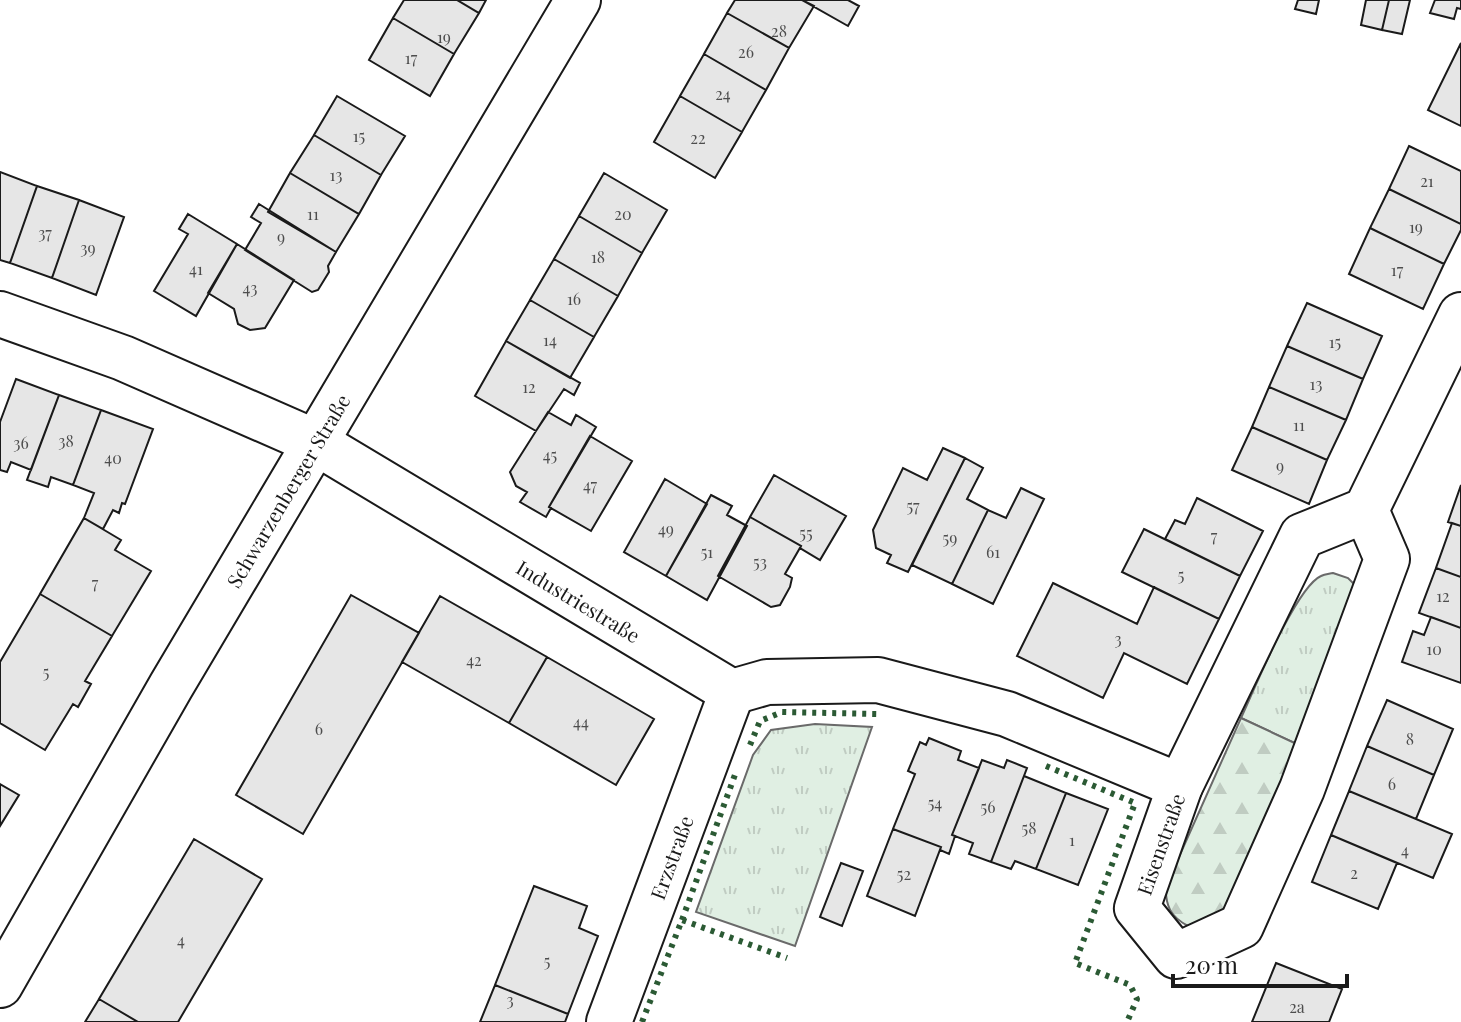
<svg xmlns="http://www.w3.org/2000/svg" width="1461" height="1022" font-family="'Playfair Display',serif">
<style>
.grass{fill:url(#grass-tufts);stroke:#6a6a6a;stroke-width:2}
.forest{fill:url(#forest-firs);stroke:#6a6a6a;stroke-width:2}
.building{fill:#e6e6e6;stroke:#1a1a1a;stroke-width:2}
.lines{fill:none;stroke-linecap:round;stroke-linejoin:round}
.minor-casing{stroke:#1a1a1a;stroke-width:48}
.secondary-casing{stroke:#1a1a1a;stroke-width:48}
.minor{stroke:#fff;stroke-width:44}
.secondary{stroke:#fff;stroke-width:44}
.hedge{stroke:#2b5a34;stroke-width:6;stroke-dasharray:4 6;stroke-linecap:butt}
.labels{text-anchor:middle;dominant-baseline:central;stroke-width:6;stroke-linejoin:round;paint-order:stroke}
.number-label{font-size:16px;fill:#4d4d4d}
.street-label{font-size:20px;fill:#1a1a1a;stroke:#fff}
</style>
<defs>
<pattern id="grass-tufts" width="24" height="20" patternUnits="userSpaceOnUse" patternTransform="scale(2)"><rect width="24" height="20" fill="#e0efe3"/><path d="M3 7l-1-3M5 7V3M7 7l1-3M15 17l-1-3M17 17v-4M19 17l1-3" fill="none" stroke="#c0ccc2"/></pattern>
<pattern id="forest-firs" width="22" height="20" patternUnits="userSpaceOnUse" patternTransform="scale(2)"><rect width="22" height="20" fill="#e0efe3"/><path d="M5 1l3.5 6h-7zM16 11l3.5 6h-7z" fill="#c0ccc2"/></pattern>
</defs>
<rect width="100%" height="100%" fill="#fff"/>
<path class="grass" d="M1333,573L1348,578L1360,590L1301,746L1241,718C1254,690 1296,587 1321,576C1325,574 1329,574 1333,573Z
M815,724L872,727L795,946L696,912L753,755L771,730Z"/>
<path class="forest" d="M1241,718L1301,746L1231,901L1215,918L1188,926C1171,917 1165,906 1166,886Z"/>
<path class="building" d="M404,0H457L479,13L454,54L393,18Z
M457,0H486L479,13Z
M735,0H802L814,6L789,48L727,13Z
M802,0H848L859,6L848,26Z
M1298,0H1319L1316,14L1295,9Z
M1366,0H1389L1382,30L1361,25Z
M1389,0H1410L1402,34L1382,30Z
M1435,0H1461V9L1457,8L1454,19L1430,13Z
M727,13L789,48L766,90L704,54Z
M393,18L454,54L430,96L369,60Z
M1461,43V126L1428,110Z
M704,54L766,90L742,132L680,96Z
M337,96L405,136L381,175L314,135Z
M680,96L742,132L715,178L654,142Z
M314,135L381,175L359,214L290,173Z
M1409,146L1461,171V224L1389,189Z
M0,172L37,186L10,263L0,260Z
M290,173L359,214L336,252L268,212Z
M604,173L667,210L642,253L579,216Z
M37,186L79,200L52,278L10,263Z
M1389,189L1461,224V230L1444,264L1370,228Z
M79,200L124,217L96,295L52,278Z
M259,204L336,252L328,266L329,272L318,290L312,292L245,250L261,223L251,217Z
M188,214L237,244L196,316L154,291L188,234L179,229Z
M579,216L642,253L618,296L554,259Z
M1370,228L1444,264L1423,309L1349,274Z
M237,244L294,280L265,328L250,330L238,324L234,309L208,293Z
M554,259L618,296L594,337L530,300Z
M530,300L594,337L570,378L506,341Z
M1307,303L1382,336L1363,379L1287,346Z
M506,341L580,383L574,395L564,389L536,431L475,396Z
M1287,346L1363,379L1346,420L1269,387Z
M16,379L59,395L31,470L11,462L7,472L0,470V422Z
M1269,387L1346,420L1327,460L1252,427Z
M59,395L101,410L73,485L51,477L48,487L27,480Z
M101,410L153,429L125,504L122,503L119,513L113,510L103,529L84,518L94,493L73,485Z
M548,412L571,425L576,415L596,427L549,507L551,508L546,517L520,502L527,492L516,486L510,472Z
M1252,427L1327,460L1309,504L1232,470Z
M590,436L632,461L591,531L549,507Z
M943,448L965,458L908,572L887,563L891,555L876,548L873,530L903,468L927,480Z
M965,458L983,468L967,499L988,510L952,584L912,565Z
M774,475L846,516L820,560L800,548L801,546L750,517Z
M665,479L707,504L666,576L624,552Z
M1461,485V526L1448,522Z
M1021,488L1044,499L993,604L952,584L988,510L1006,518Z
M711,495L732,506L727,515L747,526L707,600L666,576Z
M1197,498L1263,531L1240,576L1165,539L1175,520L1185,524Z
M750,517L801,546L785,574L792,578L790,587L780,605L771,607L718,576Z
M84,518L121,540L115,550L151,571L112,636L40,594Z
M1452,523L1461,526V577L1436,568Z
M1144,529L1240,576L1219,619L1122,572Z
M1436,568L1461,577V628L1419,613Z
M1053,583L1137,624L1154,587L1219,619L1187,684L1124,653L1103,698L1017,656Z
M40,594L112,636L85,681L91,684L78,707L73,704L45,750L0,723V662Z
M351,595L419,633L303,834L236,795Z
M440,596L547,657L509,723L402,662Z
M1431,617L1461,628V683L1402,662L1413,631L1424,635Z
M547,657L654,719L616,785L509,723Z
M1387,700L1453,729L1434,775L1367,746Z
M929,738L961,751L958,760L979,768L952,835L955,836L949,854L940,850L941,847L893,829L915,774L908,771L920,742L926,745Z
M1367,746L1434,775L1416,819L1349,791Z
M982,760L1004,768L1007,760L1027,768L991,862L969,854L973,843L952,835Z
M1024,776L1066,793L1036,869L1015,861L1011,869L991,862Z
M0,784L19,795L0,826Z
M1349,791L1452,834L1433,878L1331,835Z
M1066,793L1108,809L1078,885L1036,869Z
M893,829L941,847L915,916L867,896Z
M1331,835L1397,863L1378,909L1312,882Z
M194,839L262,879L178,1022H138L99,999Z
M841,863L863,871L842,926L820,917Z
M534,886L587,906L579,928L598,936L568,1014L495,985Z
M1276,963L1342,989L1329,1022H1252Z
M495,985L568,1014L565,1022H480Z
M99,999L138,1022H85Z"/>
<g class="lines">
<g class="minor-casing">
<g id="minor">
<path id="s1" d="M0,314L123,358L315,442L732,692L767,682L878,680L1007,714L1180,786"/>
<path id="s2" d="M1366,510L1387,559L1302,789L1241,926L1176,956L1137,908L1180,786L1302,536L1366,510L1461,315"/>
<path id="s3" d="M609,1022L732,692"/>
</g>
</g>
<g class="secondary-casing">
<g id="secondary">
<path id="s4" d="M0,985L171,686L578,0"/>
</g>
</g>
<use href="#minor" class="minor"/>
<use href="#secondary" class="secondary"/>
<path class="hedge" d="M750,745L760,721L782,712L877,714
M1046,766L1135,803L1075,963L1130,985L1137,999L1127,1022
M682,920L736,772
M642,1022L682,920L787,958"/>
</g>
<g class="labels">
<g class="number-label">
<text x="779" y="30">28</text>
<text x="444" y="36">19</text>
<text x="746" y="51">26</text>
<text x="411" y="57">17</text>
<text x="723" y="93">24</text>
<text x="359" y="135">15</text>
<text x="698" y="137">22</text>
<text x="336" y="174">13</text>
<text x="1427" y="180">21</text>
<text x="313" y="213">11</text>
<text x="623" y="213">20</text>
<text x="1416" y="226">19</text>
<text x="45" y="232">37</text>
<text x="281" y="236">9</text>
<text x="88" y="247">39</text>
<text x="598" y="256">18</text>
<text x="196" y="268">41</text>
<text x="1397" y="269">17</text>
<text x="250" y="287">43</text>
<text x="574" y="298">16</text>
<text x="550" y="339">14</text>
<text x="1335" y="341">15</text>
<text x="1316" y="383">13</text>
<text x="529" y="386">12</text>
<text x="1299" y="424">11</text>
<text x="66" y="440">38</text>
<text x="21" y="442">36</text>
<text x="550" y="454">45</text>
<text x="113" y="457">40</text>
<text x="1280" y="465">9</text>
<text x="590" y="484">47</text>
<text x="913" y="505">57</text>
<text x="666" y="528">49</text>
<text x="806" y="532">55</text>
<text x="1214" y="535">7</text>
<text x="950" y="537">59</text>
<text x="707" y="551">51</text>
<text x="993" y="551">61</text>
<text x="760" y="561">53</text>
<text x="1181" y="574">5</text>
<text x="95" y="582">7</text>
<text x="1443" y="595">12</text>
<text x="1118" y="638">3</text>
<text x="1434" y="648">10</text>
<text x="474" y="659">42</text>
<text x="46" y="671">5</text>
<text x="581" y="721">44</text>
<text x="319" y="728">6</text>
<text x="1410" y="738">8</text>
<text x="1392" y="783">6</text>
<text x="935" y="802">54</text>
<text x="988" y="806">56</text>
<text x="1029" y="827">58</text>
<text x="1072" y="839">1</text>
<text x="1405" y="849">4</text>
<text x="1354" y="872">2</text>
<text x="904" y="873">52</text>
<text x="181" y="939">4</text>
<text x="547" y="960">5</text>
<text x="510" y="999">3</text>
<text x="1297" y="1006">2a</text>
</g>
<g class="street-label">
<text stroke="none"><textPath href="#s4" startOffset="572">Schwarzenberger Straße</textPath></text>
<text stroke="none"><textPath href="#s1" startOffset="648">Industriestraße</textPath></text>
<text stroke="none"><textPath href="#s2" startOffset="650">Eisenstraße</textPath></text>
<text stroke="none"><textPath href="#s3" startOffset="176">Erzstraße</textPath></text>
</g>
</g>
<path d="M1173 974v12h174v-12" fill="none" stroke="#1a1a1a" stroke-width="4"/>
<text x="1185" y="974" font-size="24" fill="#1a1a1a" stroke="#ffffff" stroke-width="6" paint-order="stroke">20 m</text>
</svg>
